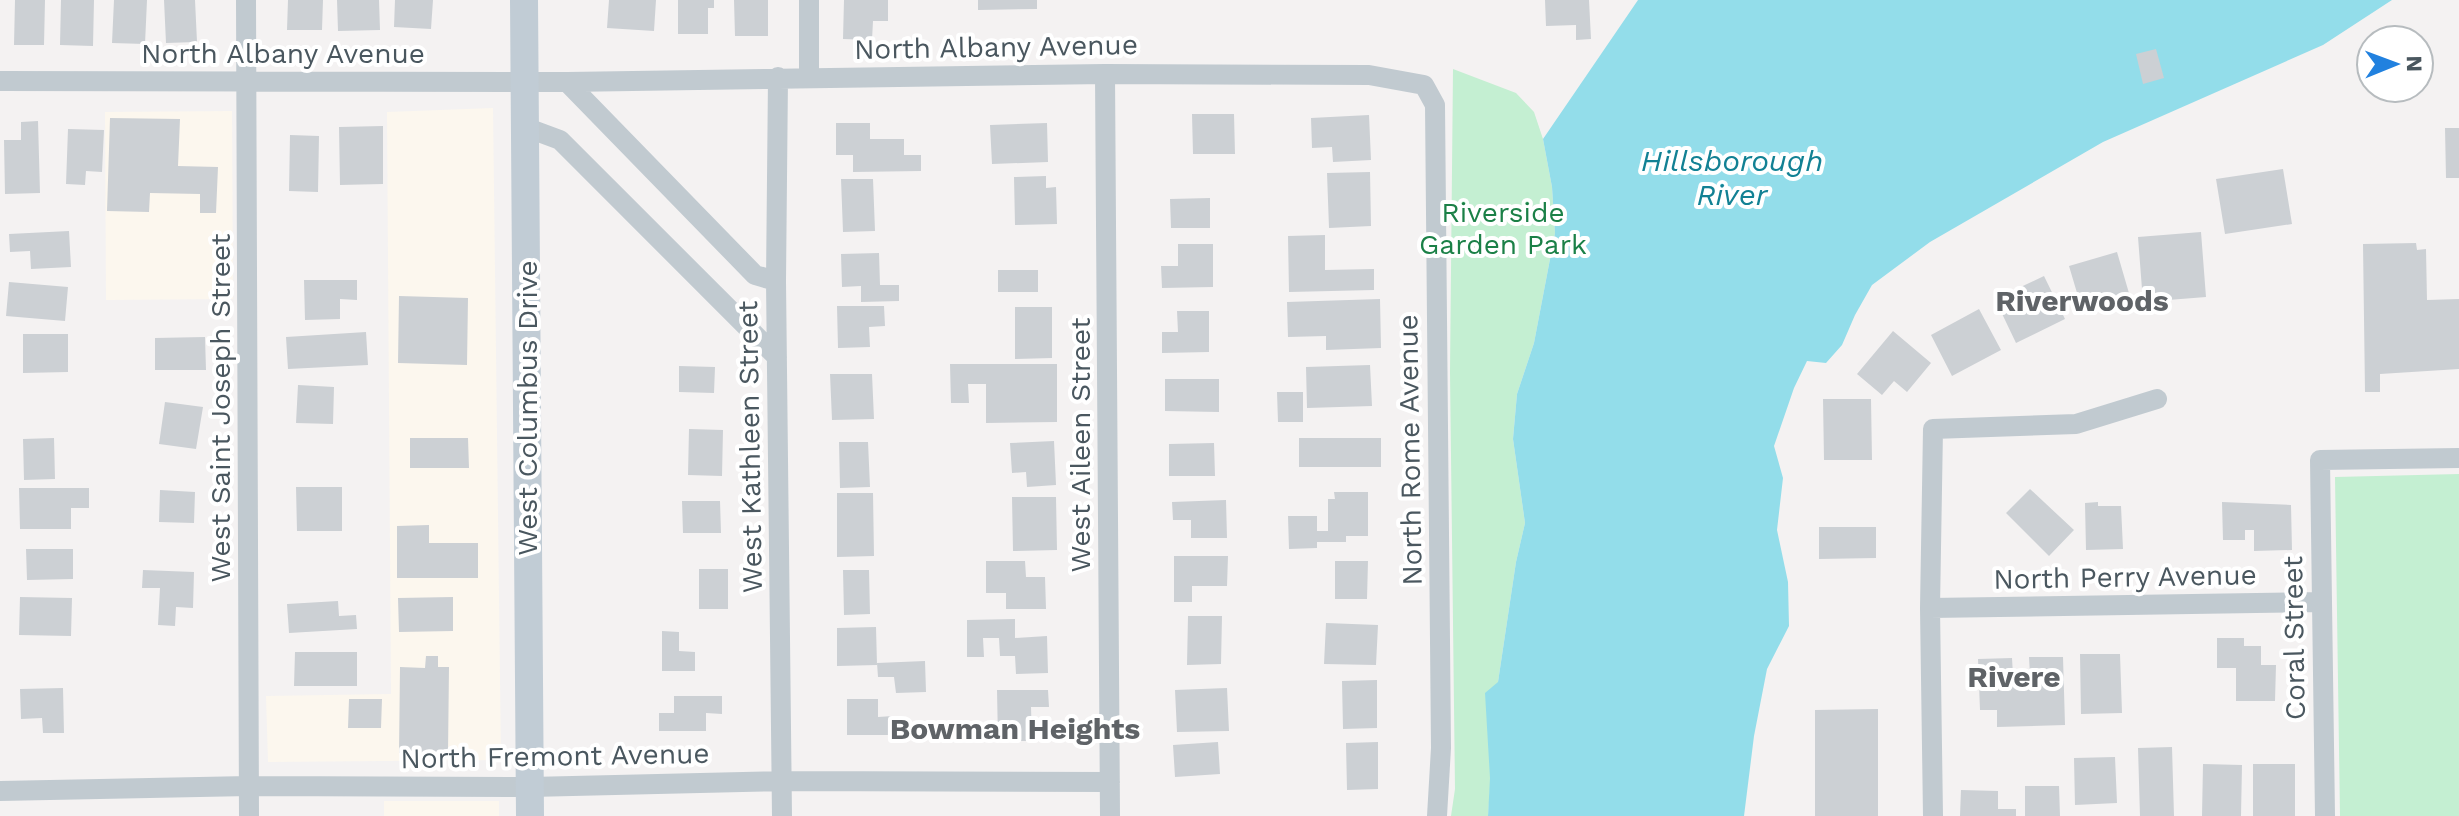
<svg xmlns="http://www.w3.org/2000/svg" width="2459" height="816" font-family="'Work Sans',sans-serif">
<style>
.commercial{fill:#fcf7ee}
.green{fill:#c4efd2}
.water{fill:#93ddea}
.building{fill:#ccd0d4}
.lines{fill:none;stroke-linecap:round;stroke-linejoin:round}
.minor{stroke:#c1cad0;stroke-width:20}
.secondary{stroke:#c1ccd5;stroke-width:28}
.labels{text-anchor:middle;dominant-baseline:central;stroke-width:8;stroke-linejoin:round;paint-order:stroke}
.street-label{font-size:28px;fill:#4a575f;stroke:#fff}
.park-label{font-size:28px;fill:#1b8047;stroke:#fff}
.water-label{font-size:30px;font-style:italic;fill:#128194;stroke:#fff}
.neighbourhood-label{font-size:30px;font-weight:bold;fill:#5f6367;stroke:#fff}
</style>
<rect width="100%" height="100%" fill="#f4f2f2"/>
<path class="commercial" d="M493,108L501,760L268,762L266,696L391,694L387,112Z
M232,111L233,299L106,300L105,112Z
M384,801H499V816H384Z"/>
<path class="green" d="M1453,69L1516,93L1534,112L1543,139L1552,187L1555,233L1534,343L1517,394L1513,439L1525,523L1516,562L1498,682L1488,816H1451L1455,789L1450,372Z
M2459,474V816H2340L2335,477Z"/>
<path class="water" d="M1638,0H2392L2323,45L2103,142L1930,242L1872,285L1855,315L1842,345L1826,363L1807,361L1794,388L1774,446L1783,478L1777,530L1788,582L1789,626L1767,669L1754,736L1744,816H1488L1490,778L1485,693L1498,682L1516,562L1525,523L1513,439L1517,394L1534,343L1555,233L1552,187L1543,139Z"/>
<path class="building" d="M15,0H45L44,45H14Z
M61,0H94L93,46L60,45Z
M114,0H147L145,44L112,43Z
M164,0H195L197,42L166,43Z
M288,0H323L322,30H287Z
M337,0H379L380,30L338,31Z
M395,0H433L431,29L394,27Z
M609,0H656L654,31L607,28Z
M678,0H714V8H708V34H678Z
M734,0H768V36H735Z
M844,0H888V21H873L872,40L843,39Z
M978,0H1037V9L978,10Z
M1545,0H1589L1591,39L1576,40V25L1546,26Z
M2156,49L2164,78L2143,84L2136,54Z
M1192,114H1234L1235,154H1193Z
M1369,115L1371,160L1333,162L1332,147L1312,148L1311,118Z
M110,118L180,119L178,166L218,167L216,213H200V194L150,193L149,212L107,211Z
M38,121L40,193L5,194L4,140H21V122Z
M836,123H870V139H904V155H921V171L853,172V155H836Z
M1047,123L1048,162L992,164L990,125Z
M383,126V184L340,185L339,127Z
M2445,128H2459V178H2446Z
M68,129L104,130L102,172L86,171L85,185L66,184Z
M290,135L319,136L318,192L289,191Z
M2283,169L2292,224L2225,234L2216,179Z
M1370,172L1371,226L1329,228L1327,173Z
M1046,176V188L1056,187L1057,224L1015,225L1014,177Z
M841,179H873L875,231L843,232Z
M1210,198V228H1171L1170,199Z
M69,231L71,267L31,269L30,251L10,252L9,234Z
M2201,232L2206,297L2143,302L2138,237Z
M1325,235V270L1374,269V290L1289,292L1288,236Z
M2416,243L2417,250L2426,249L2427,300L2459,299V369L2380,374V392H2365L2363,244Z
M1178,244H1213V287L1162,288L1161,266H1178Z
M2117,252L2131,300L2083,313L2069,266Z
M879,253L880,285H899V301L861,302V286L842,287L841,254Z
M998,270H1038V292H998Z
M2044,276L2065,319L2016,343L1995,299Z
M304,280H357V300L340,299V319L305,320Z
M9,282L68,287L65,321L6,316Z
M399,296L468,298L467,365L398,363Z
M1380,299L1381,348L1326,350V336L1288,337L1287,302Z
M837,306H884L885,326L869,327L870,347L838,348Z
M1015,307H1052V358L1015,359Z
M1979,309L2001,350L1952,376L1931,335Z
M1177,311H1209V352L1162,353V332H1178Z
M1893,331L1931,363L1907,392L1894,381L1882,395L1857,374Z
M366,332L368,365L288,369L286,337Z
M23,334H68V372L23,373Z
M205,337L206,370H155V338Z
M950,364H1057V422L986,423V384H968L969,403H951Z
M1370,365L1372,406L1307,408L1306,367Z
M679,366L715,367L714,393L679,392Z
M830,374H872L874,419L832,420Z
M1165,379H1219V412L1165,411Z
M298,385L334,387L333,424L296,423Z
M1277,392H1303V422H1278Z
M1823,399H1871L1872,460H1824Z
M165,402L203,407L196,449L159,444Z
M689,429L723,430L722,476L688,475Z
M54,438L55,479L24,480L23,439Z
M410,438H468L469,468H410Z
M1299,438H1381V467H1299Z
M1054,441L1056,485L1027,487L1026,472L1012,473L1010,443Z
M839,442H868L870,487L840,488Z
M1214,443L1215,476H1169V444Z
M296,487H342V531H297Z
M19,488H89V508H71V529H20Z
M2030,489L2074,530L2049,556L2006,513Z
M160,490L195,492L194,523L159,522Z
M1334,492H1368V536H1346V542H1317V548L1289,549L1288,516H1317V531H1328V499H1335Z
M837,493H873L874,556L837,557Z
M1012,497H1056L1057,550L1013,551Z
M1226,500L1227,538H1191V520H1173L1172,502Z
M682,501H720L721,533H683Z
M2098,502V506H2121L2123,549L2086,550L2085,503Z
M2222,502L2291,505L2292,550L2254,551V530H2245V540H2223Z
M429,525V543H478V578H397V526Z
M1819,527H1876V558L1819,559Z
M26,549H73V579L27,580Z
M1174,556H1228L1227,586H1192V602H1174Z
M986,561H1025L1026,577H1045L1046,609H1006V593H986Z
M1335,561H1368L1367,599H1335Z
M699,569H728V609H699Z
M143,570L194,572L193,608L176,607L175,626L158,625L160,588H142Z
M843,570H869L870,614L844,615Z
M20,597L72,598L71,636L19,635Z
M453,597V631L399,632L398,598Z
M338,601L339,616L356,615L357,629L289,633L287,604Z
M1188,616H1222L1221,664L1187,665Z
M1015,619V638L1047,636L1048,673L1016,674L1015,656H1000L999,638H983L984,657H967V620Z
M1326,623L1378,625L1376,665L1324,664Z
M876,627L877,665L837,666V628Z
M662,631L679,632V651L695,652V671H662Z
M2217,638H2244V646H2261V665H2276L2275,701H2236V668H2217Z
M295,652H357V686H294Z
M2080,654H2120L2122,713L2081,714Z
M426,656H438V667H449L448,753H399L400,667L425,668Z
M2029,657H2063L2065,725L1997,727V710H1980L1978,659L2012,658L2013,675H2030Z
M925,661L926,692L896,693L894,677H878L877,663Z
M1377,680V728L1343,729L1342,681Z
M63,688L64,733H43L42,718L21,719L20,689Z
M1227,688L1229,731L1177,732L1175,690Z
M997,690H1048L1049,707H1031L1032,741H998Z
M674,696H722V714L706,713V731H659V713H674Z
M349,699H382L381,728H348Z
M847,699H878V717L893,716V735H847Z
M1878,709V816H1815V710Z
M1218,742L1220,774L1175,777L1173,745Z
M1378,742V789L1347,790L1346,743Z
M2172,747L2174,816H2140L2138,748Z
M2115,757L2117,803L2075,805L2074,758Z
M2203,764L2242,765L2241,816H2202Z
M2253,764H2295V816H2253Z
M2025,786H2059L2060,816H2025Z
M1961,790L1998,791V809H2016V816H1960Z"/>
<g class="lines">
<path class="minor" d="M246,0L249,816
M809,0V77
M1105,74L1110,816
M778,77L776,281L782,816
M0,81L567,82L1105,74L1369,75L1424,85L1435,105L1441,748L1437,816
M567,82L755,275L776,281
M525,127L560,140L777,357
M1930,608L2320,602
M0,791L249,786L530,787L782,781L1110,782
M1933,816L1930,608L1933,429L2076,424L2157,399
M2325,816L2320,460L2459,458"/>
<path class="secondary" d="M524,0L530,816"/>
</g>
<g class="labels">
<g class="street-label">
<text transform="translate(996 47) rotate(-1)">North Albany Avenue</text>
<text x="283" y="53">North Albany Avenue</text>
<text transform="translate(220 408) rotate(-90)">West Saint Joseph Street</text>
<text transform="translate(527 408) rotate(-90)">West Columbus Drive</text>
<text transform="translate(1080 445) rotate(-90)">West Aileen Street</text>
<text transform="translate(750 447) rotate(-91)">West Kathleen Street</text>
<text transform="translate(1410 450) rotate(-91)">North Rome Avenue</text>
<text transform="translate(2125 577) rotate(-1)">North Perry Avenue</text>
<text transform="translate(2294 638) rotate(-91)">Coral Street</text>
<text transform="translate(555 756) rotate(-1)">North Fremont Avenue</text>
</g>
<g class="park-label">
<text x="1503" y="212">Riverside<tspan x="1503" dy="32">Garden Park</tspan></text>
</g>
<g class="water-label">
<text x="1732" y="160">Hillsborough<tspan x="1732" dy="34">River</tspan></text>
</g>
<g class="neighbourhood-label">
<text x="2082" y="300">Riverwoods</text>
<text x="2014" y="676">Rivere</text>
<text x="1015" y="728">Bowman Heights</text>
</g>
</g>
<g transform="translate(2395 64) rotate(89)"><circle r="38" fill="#ffffff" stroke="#b7bcbf" stroke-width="2"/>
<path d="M0-6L14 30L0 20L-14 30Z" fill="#2181df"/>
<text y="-12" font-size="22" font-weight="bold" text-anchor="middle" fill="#4a575f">N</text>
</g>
</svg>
